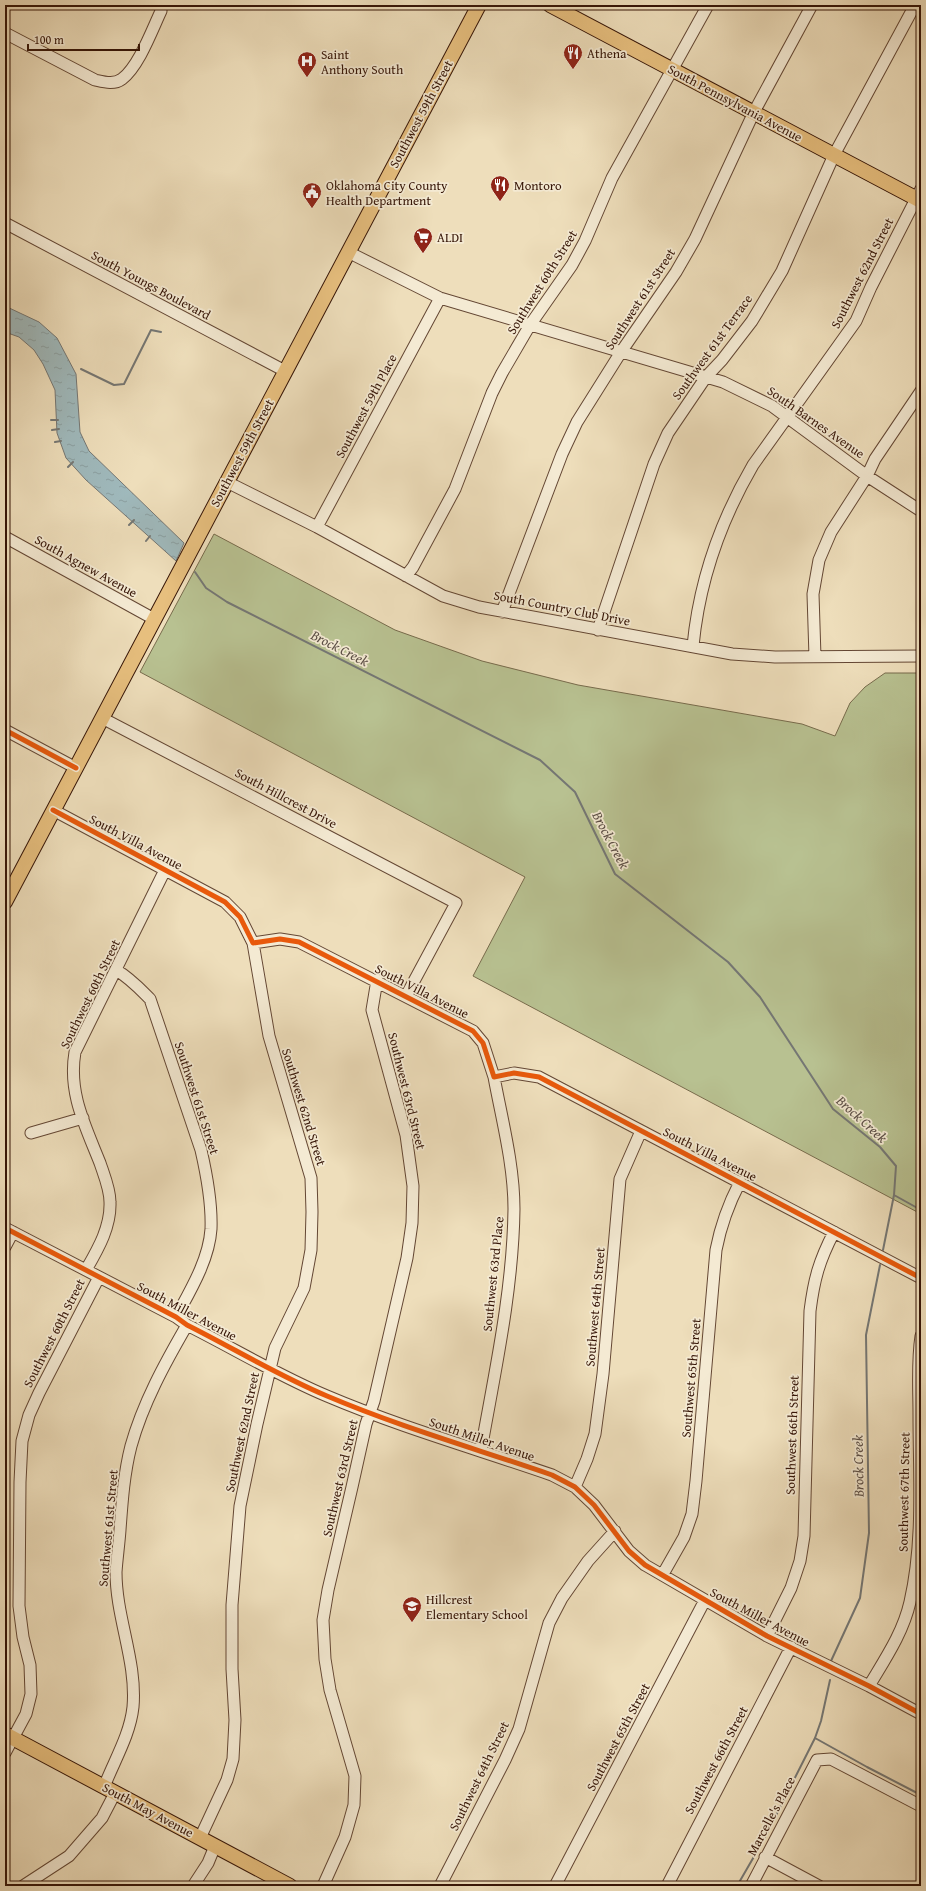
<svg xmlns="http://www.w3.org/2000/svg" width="926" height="1891" font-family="'Gentium Book Plus',serif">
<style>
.grass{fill:#b8c191;stroke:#776b4c}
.water{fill:url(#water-ripples);stroke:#757774}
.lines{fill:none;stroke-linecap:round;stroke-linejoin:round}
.stream{stroke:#757774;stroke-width:2}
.minor-casing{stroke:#644734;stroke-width:13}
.major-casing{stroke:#361507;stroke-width:16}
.minor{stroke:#f4ead3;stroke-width:11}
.major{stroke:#e7bf7e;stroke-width:14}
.cycleway-casing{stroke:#f4ead3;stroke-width:8}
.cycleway{stroke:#e8590c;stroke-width:5}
.labels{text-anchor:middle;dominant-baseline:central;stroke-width:3.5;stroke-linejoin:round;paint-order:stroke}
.poi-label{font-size:13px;fill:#361507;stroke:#f4ead3;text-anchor:start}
.street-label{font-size:13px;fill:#361507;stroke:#f4ead3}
.water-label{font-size:14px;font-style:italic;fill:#5b4e46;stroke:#f4ead3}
</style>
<defs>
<pattern id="water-ripples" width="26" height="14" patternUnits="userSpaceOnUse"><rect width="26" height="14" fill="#9fb9bc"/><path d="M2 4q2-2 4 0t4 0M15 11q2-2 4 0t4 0" fill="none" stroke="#8a9ea0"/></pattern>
</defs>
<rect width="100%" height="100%" fill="#eedebb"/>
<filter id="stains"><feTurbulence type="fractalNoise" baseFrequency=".005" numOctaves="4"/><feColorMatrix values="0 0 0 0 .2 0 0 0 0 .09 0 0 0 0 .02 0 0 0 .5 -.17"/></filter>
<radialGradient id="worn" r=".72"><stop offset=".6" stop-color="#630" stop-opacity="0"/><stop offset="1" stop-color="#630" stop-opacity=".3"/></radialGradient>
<path class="grass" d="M214,534L395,630L482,661L578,685L802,724L835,736L850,703L865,687L885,673H921V1214L473,976L525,877L140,672Z"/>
<path class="water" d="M5,306L39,322L57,338L76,374L80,432L89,451L184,543L176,561L86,480L66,458L57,433L55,390L43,364L34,350L19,337L5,332Z"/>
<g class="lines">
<path class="stream" d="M81,369L114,385L124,384L151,330L161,332
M51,420H58
M52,430L59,429
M55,442L61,441
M68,467L73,462
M129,525L134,520
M146,541L150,536
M195,572L206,588L227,602L540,760L575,792L615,874L728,962L760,997L833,1109L880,1147L896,1166L894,1195L883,1250
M894,1195L921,1210
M831,1661L860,1598L869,1533L866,1335L880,1265
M815,1738L867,1767L921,1795
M737,1886L763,1841L815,1738L821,1721L830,1680"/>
<g class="minor-casing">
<path id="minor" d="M5,33L95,80C104,82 114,85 122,79C139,66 152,30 161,11V5
M5,223L285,371
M348,252L440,298L723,382L772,406L867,476L921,511
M227,482L317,527L443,596L479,607L732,654L775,657L921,656
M317,527L440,298
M5,537L154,619
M406,576L413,567L455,489L492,393L502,373L530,325L572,265L585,241L612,178L708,5
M502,612L562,454L577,422L621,352L676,272L695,239L754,112L812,5
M598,630L654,464L668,433L706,377L722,360L752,321L782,271L834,155L915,5
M693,646C699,583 721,520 753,465L856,321L871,287L921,189
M815,657L813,594L819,560L831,532L867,476L875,459L921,391
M102,718L456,903L406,996
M5,730L76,768
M53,810L225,902L240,917L253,943L280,939L299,942L473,1031L483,1043L494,1077L514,1073L539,1077L921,1278
M116,970C130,978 139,988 150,999L201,1150C207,1176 212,1203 211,1229C209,1260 190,1291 176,1317
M31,1133L83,1118
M5,1228L176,1317L187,1325C233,1348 279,1376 327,1396C400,1427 477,1449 552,1475L575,1487L594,1505L629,1551L645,1565L767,1636L869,1686L921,1714
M5,1247L13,1232
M86,1270C98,1249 111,1227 110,1202C110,1189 104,1175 100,1163C85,1125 68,1093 75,1052L165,870
M481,1450C495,1371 513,1290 514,1209C514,1165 502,1120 494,1077
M575,1487L587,1459L595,1434L603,1374L620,1179L641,1131
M663,1574L684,1537L692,1514L696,1481L716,1250C721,1224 728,1205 740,1182
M767,1636L791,1588L800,1561L804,1536L810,1311C814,1279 819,1261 834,1232
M869,1686C885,1659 903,1633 910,1602C924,1541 919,1477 919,1415C919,1389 917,1362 921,1336
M5,1753L26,1714L31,1694L30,1665L23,1637L19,1606L20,1482L22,1441L29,1415L39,1393L99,1277
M104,1787C114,1761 130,1735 133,1707C137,1661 116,1618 116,1572C117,1558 119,1544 120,1530C122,1502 124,1473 131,1446C143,1403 165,1363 187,1325
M200,1838L227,1780L233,1759L235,1720L232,1669V1605L240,1506L257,1424L275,1348L304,1288L311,1250L312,1212L311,1178L269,1036L253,943
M765,1857L819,1886
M23,1886L69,1856L102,1818L115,1793
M193,1886L208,1863L215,1846
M323,1886L345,1837L354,1805L355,1776L330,1690L325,1659L323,1620L328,1590L352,1487L366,1424L374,1401L407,1258L412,1223L413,1186L406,1135L372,1010L377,980
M440,1886L505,1760L519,1729L549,1623L562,1598L588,1561L615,1531
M555,1886L705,1600
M667,1886L791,1647
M751,1886L817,1760L831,1759L921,1806"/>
</g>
<g class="major-casing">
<path id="major" d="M550,5L921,201
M5,902L479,5
M5,1734L290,1886"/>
</g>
<use href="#minor" class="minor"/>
<use href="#major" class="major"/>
<g class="cycleway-casing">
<path id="cycleway" d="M5,730L76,768
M53,810L225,902L240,917L253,943L280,939L299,942L473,1031L483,1043L494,1077L514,1073L539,1077L921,1278
M5,1228L176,1317L187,1325C233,1348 279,1376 327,1396C400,1427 477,1449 552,1475L575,1487L594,1505L629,1551L645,1565L767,1636L869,1686L921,1714"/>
</g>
<use href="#cycleway" class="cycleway"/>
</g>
<defs>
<g id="restaurant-pin" transform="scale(1)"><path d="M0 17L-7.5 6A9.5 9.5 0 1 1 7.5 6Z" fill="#8f2418" stroke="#f4ead3"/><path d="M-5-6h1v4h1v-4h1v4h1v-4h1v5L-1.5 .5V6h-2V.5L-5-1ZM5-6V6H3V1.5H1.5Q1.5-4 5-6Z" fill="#fff"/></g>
<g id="hospital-pin" transform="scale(1)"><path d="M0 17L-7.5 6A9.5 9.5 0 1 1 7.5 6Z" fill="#8f2418" stroke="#f4ead3"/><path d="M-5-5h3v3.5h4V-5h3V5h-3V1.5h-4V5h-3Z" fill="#fff"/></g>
<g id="civic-pin" transform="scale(1)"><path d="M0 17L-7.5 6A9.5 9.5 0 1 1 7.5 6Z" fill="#8f2418" stroke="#f4ead3"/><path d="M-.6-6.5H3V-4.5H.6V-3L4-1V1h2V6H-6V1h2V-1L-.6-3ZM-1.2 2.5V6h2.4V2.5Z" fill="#fff"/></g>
<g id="supermarket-pin" transform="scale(1)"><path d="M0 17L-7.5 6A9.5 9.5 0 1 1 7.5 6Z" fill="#8f2418" stroke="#f4ead3"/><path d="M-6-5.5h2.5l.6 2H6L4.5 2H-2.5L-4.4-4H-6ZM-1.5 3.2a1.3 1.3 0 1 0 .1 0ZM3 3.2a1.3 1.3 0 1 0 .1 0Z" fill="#fff"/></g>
<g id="school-pin" transform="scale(1)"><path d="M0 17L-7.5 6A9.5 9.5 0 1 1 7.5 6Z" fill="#8f2418" stroke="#f4ead3"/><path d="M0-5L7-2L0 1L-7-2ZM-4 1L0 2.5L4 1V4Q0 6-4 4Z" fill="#fff"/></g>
</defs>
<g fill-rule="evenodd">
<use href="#restaurant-pin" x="573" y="53"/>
<use href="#hospital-pin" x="307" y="61"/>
<use href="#restaurant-pin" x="500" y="185"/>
<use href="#civic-pin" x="312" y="192"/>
<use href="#supermarket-pin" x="423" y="237"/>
<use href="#school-pin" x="412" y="1606"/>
</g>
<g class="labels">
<g class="poi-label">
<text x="587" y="53">Athena</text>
<text x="321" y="54">Saint<tspan x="321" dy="15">Anthony South</tspan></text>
<text x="326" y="185">Oklahoma City County<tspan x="326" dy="15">Health Department</tspan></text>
<text x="514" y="185">Montoro</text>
<text x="437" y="237">ALDI</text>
<text x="426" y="1599">Hillcrest<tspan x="426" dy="15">Elementary School</tspan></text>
</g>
<g class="street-label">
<text transform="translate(735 103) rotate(28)">South Pennsylvania Avenue</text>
<text transform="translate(421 114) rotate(-62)">Southwest 59th Street</text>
<text transform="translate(862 273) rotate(-63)">Southwest 62nd Street</text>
<text transform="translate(542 282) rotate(-58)">Southwest 60th Street</text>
<text transform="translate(151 285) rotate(28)">South Youngs Boulevard</text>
<text transform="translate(640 299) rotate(-57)">Southwest 61st Street</text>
<text transform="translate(712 347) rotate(-54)">Southwest 61st Terrace</text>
<text transform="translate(366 406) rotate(-62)">Southwest 59th Place</text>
<text transform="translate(816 422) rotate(35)">South Barnes Avenue</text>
<text transform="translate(242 453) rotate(-62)">Southwest 59th Street</text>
<text transform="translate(86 566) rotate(29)">South Agnew Avenue</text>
<text transform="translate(562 608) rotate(11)">South Country Club Drive</text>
<text transform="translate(286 798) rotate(28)">South Hillcrest Drive</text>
<text transform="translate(136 842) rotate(28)">South Villa Avenue</text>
<text transform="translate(422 991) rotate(27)">South Villa Avenue</text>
<text transform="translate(90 994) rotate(-64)">Southwest 60th Street</text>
<text transform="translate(407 1091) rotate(76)">Southwest 63rd Street</text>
<text transform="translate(197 1098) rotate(72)">Southwest 61st Street</text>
<text transform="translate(304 1107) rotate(73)">Southwest 62nd Street</text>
<text transform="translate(710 1154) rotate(27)">South Villa Avenue</text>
<text transform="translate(493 1274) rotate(-84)">Southwest 63rd Place</text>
<text transform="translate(595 1307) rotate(-85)">Southwest 64th Street</text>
<text transform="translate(187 1311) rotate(28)">South Miller Avenue</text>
<text transform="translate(54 1333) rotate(-63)">Southwest 60th Street</text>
<text transform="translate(691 1378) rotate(-85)">Southwest 65th Street</text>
<text transform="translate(242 1432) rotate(-78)">Southwest 62nd Street</text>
<text transform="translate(792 1435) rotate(-88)">Southwest 66th Street</text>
<text transform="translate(482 1439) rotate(19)">South Miller Avenue</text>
<text transform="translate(340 1478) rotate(-77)">Southwest 63rd Street</text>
<text transform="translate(904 1492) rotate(-89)">Southwest 67th Street</text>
<text transform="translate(108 1528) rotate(-85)">Southwest 61st Street</text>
<text transform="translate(760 1617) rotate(28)">South Miller Avenue</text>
<text transform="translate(618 1737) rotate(-62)">Southwest 65th Street</text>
<text transform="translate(716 1760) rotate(-62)">Southwest 66th Street</text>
<text transform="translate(479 1776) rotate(-64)">Southwest 64th Street</text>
<text transform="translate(148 1810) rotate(28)">South May Avenue</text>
<text transform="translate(771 1816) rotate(-62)">Marcelle's Place</text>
</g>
<g class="water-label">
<text transform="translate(340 648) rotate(27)">Brock Creek</text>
<text transform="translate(611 840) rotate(62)">Brock Creek</text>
<text transform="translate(862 1119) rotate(42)">Brock Creek</text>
<text transform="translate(858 1466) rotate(-91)">Brock Creek</text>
</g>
</g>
<rect width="926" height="1891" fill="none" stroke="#eedebb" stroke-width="20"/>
<rect x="6" y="6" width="914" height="1879" fill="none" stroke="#361507" stroke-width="2"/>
<rect x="10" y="10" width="906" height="1871" fill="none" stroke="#361507"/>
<path d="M28 44v6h111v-6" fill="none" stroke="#361507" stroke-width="2"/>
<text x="34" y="44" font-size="12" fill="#361507" stroke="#f4ead3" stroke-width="3" paint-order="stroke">100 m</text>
<rect width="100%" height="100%" filter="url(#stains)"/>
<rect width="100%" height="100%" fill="url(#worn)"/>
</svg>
